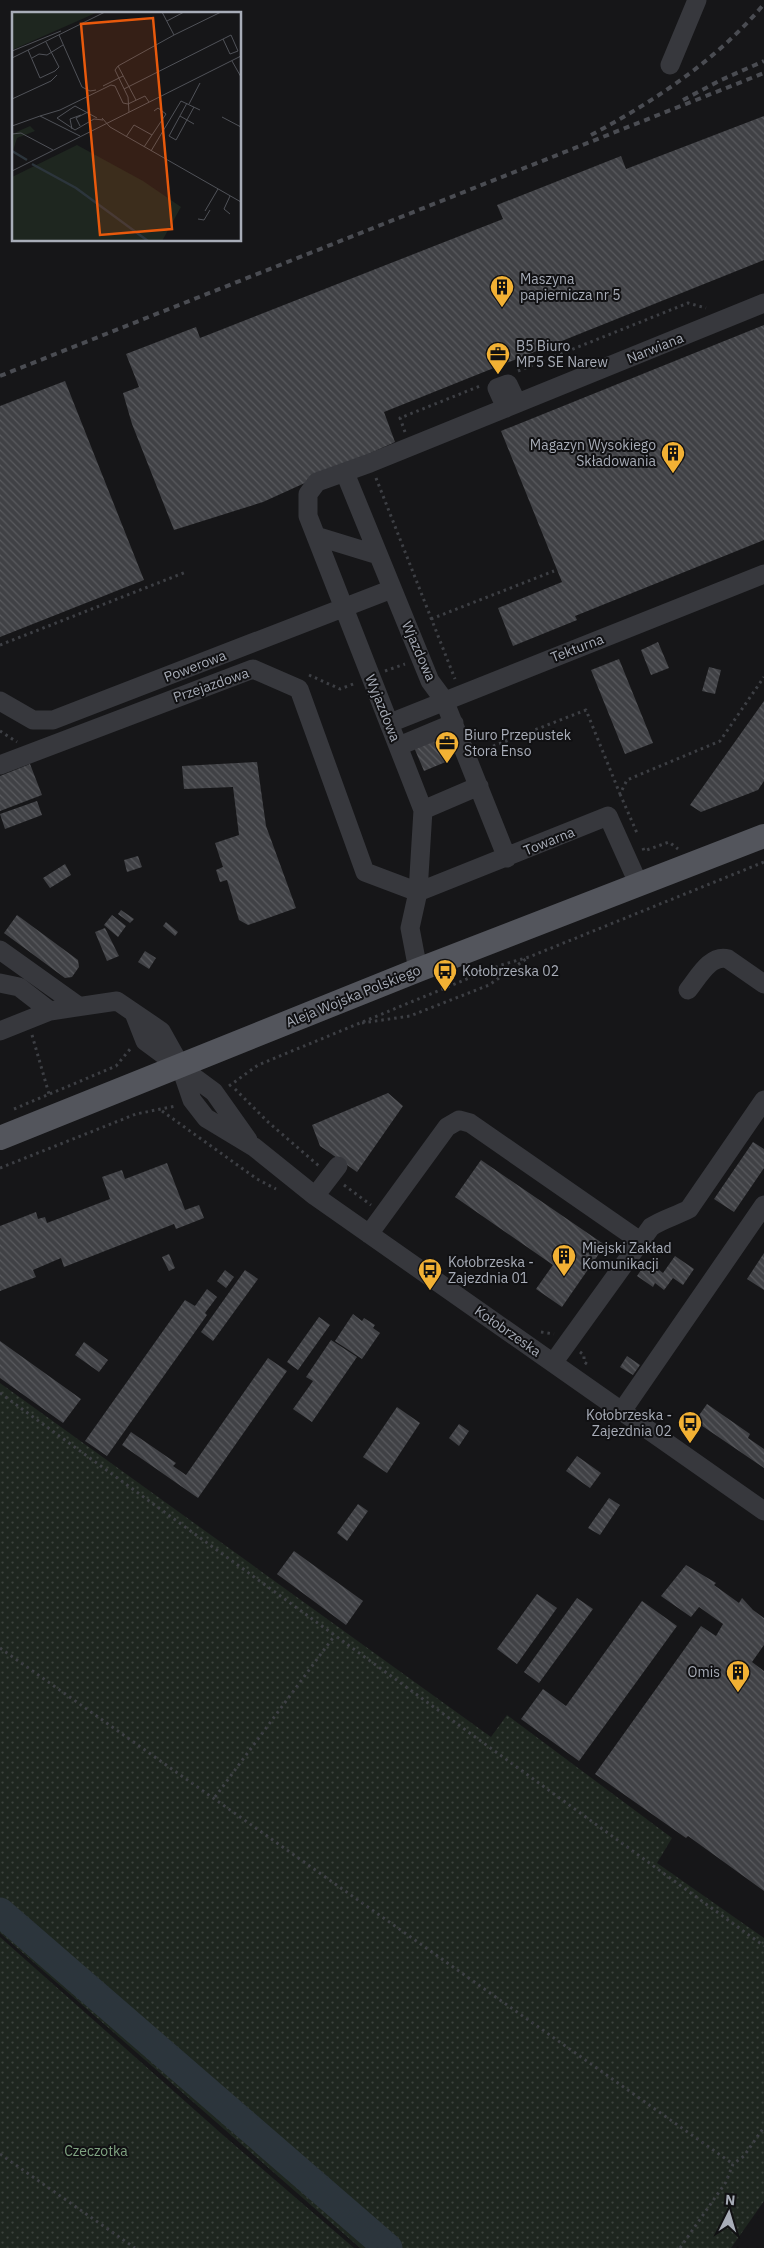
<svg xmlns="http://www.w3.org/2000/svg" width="764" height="2248" font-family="'IBM Plex Sans',sans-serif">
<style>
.green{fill:url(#green-dots)}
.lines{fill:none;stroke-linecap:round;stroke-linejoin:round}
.river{stroke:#2c353c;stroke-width:29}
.building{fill:url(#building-back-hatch)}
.path{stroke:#3d3f44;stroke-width:3;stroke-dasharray:2.5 4;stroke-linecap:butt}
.minor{stroke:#37383d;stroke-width:19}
.major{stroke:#53555c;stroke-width:24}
.rail{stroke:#4a4c52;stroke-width:4;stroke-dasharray:6 5;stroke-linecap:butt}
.labels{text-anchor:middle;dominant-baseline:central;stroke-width:4;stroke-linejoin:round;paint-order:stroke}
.poi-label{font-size:14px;fill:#a8adb8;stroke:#111113;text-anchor:start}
.street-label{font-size:14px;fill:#a8adb8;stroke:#111113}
.park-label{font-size:14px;fill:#7fa381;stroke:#111113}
.inset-river{fill:none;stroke:#2c353c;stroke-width:2.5}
.inset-road{fill:none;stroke:#505258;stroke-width:1}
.view{fill:#e8590c;fill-opacity:0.15;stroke:#e8590c;stroke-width:2.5}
.inset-edge{fill:none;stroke:#a8adb8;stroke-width:2.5}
</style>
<defs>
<pattern id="green-dots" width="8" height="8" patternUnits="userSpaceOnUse" patternTransform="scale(1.25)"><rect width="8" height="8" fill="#1e261f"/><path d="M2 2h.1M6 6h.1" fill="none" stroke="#3c433d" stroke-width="1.8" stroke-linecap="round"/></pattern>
<pattern id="building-back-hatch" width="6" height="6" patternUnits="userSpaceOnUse" patternTransform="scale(1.25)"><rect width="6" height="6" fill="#404145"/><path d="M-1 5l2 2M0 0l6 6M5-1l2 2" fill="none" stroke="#595a5e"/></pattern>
</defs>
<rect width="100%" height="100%" fill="#161618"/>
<path class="green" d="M0,1383L491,1737L507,1715L672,1838L657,1863L764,1938V2201L731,2248H360L0,1933Z
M0,1937L223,2135L354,2248H0Z"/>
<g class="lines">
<path class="river" d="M0,1912L388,2248"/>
</g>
<path class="building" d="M764,116V260L384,412L395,442L263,502L174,530L132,424L123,393L139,387L126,354L196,327L200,338L503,219L497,205L621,156L626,169Z
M764,325V540L575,616L577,620L513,646L498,608L562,582L501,431Z
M65,381L144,580L0,637V406Z
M658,642L669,668L651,675L641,650Z
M619,659L653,743L625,754L591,670Z
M709,667L721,670L715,694L702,691Z
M764,701V781L758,790L701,812L690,805Z
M437,735L448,761L424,771L413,745Z
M257,762L266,826L296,908L248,925L239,920L227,880L220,882L216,870L223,867L215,843L239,835L233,787L184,789L182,766Z
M30,764L42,795L0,811V776Z
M37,801L42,815L5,829L0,814Z
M138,856L142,867L127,872L124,860Z
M65,864L71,875L50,888L43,878Z
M121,910L134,919L130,923L118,914Z
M17,915L78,960L79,967L72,977L65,978L4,933Z
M112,915L126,926L118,937L104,925Z
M166,922L178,932L175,936L163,926Z
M105,928L119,956L107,961L95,932Z
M145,951L156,958L149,969L138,962Z
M388,1093L403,1106L357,1172L320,1146L312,1125Z
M753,1142L764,1149V1168L734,1212L714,1199Z
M481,1160L605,1245L562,1307L536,1289L553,1265L455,1197Z
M167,1163L185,1210L199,1205L204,1218L176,1229L174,1224L64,1267L61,1258L33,1270L36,1277L0,1291V1226L36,1212L38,1219L45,1217L47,1223L110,1199L102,1177L122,1170L125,1179Z
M764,1253V1290L747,1279Z
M169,1254L175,1268L169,1271L162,1257Z
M675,1256L694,1269L683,1285L673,1278L664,1290L655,1283L653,1287L637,1276L647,1261L663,1273Z
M225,1270L234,1277L226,1288L217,1281Z
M245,1270L258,1279L213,1341L201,1332Z
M207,1289L217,1297L205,1313L207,1315L107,1456L85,1441L185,1300L195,1306Z
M353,1314L362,1321L364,1318L375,1325L373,1328L380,1333L362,1359L335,1341Z
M319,1317L330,1325L298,1370L287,1362Z
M331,1340L357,1357L312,1422L293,1409L313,1381L306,1377Z
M0,1341L81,1399L63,1423L0,1378Z
M84,1342L108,1360L99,1372L75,1355Z
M627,1356L640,1365L633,1375L620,1367Z
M268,1358L287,1371L198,1498L122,1445L131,1432L176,1463L173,1466L186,1475Z
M707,1404L750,1434L748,1438L764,1449V1468L695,1421Z
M397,1407L420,1423L387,1473L363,1457Z
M459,1424L469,1431L459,1446L449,1438Z
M577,1456L601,1473L590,1488L566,1471Z
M609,1498L620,1505L600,1535L588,1528Z
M358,1504L368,1511L347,1541L337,1533Z
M294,1551L363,1601L346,1625L277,1574Z
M686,1565L716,1583L714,1585L739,1603L742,1598L753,1610L764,1618V1645L752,1662L764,1671V1891L688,1836L686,1838L595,1774L701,1626L716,1636L723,1624L699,1607L691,1617L661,1596Z
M537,1594L557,1608L517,1664L497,1649Z
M577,1598L593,1609L539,1683L524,1672Z
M642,1601L677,1626L579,1761L521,1719L543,1689L566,1706Z"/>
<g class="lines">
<path class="path" d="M518,371L688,303L706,308
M405,432L400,418L480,386
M376,478L455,679
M431,619L554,571
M0,645L186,572
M385,671L405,664
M309,675L340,689L356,683
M0,731L17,742
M482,748L483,750L586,710L620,794L627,780L720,741L764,677
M620,794L637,833
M643,848L644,851L669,842L678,849
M362,1023L410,1016L489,985L526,959
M32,1035L49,1094
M229,1086L258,1065L501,965L529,957L764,862
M235,1089L268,1122L319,1166
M14,1109L109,1069L116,1066L131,1048
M162,1111L257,1179L276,1189
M0,1168L136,1114L176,1106
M344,1185L371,1205
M541,1332L554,1334
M580,1352L584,1355V1362L587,1364
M0,1393L764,1946
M0,1648L733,2164
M215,1797L335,1635
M0,2154L135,2248
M680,2248L726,2182L733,2164L744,2156L764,2127"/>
<path class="minor" d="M670,65L697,0
M506,408L497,388L508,384L517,403
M345,473L430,681L444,700L507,858
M316,536L378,555
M0,701L33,720H53L392,589
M390,723L764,574
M399,746L454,723
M0,765L253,669L299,689L365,872L418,892
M423,810L479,786
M418,892L608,816L639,885
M0,950L77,1005
M418,970L410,928L418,892L423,810L308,516V494L317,482L370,463L764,303
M0,983L19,987L50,1011
M688,990C698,978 710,954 728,959L764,984
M134,1013L145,1041L214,1092L248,1140
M0,1031L50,1011L117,1001L161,1031L180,1065L192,1100L206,1118L254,1147L315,1196L764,1511
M315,1196L338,1166
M369,1234L447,1127L459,1120L470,1123L640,1241
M553,1363L651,1227C663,1219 676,1216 689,1209L764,1100
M622,1411L764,1205"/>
<path class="major" d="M0,1138L418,970L764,836"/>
<path class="rail" d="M683,100L721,80L764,61
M591,135C655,101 718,59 764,4
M0,376L764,73"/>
</g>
<defs>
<g id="building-pin" transform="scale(1.25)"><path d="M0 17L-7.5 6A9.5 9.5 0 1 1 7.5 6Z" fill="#f2b134" stroke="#111113"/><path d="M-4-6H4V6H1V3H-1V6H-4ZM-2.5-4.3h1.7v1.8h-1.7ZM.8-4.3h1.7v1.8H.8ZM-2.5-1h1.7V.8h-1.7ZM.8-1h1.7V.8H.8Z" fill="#111"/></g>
<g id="office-pin" transform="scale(1.25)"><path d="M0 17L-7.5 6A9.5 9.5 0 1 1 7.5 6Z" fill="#f2b134" stroke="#111113"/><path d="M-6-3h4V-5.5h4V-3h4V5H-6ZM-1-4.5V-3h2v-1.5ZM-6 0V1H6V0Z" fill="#111"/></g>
<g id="bus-pin" transform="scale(1.25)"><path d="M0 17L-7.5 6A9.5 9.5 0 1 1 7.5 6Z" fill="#f2b134" stroke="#111113"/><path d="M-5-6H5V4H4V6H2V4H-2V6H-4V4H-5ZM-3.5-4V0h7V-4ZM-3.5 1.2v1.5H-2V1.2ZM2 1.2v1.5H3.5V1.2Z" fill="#111"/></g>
</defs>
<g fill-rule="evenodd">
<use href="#building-pin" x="502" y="287"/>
<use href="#office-pin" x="498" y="354"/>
<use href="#building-pin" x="673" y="453"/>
<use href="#office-pin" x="447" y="743"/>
<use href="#bus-pin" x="445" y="971"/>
<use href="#building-pin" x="564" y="1256"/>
<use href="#bus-pin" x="430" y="1270"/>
<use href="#bus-pin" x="690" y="1423"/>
<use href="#building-pin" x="738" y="1672"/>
</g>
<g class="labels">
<g class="poi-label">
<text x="520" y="279">Maszyna<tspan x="520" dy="16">papiernicza nr 5</tspan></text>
<text x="516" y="346">B5 Biuro<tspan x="516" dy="16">MP5 SE Narew</tspan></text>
<text x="656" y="445" text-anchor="end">Magazyn Wysokiego<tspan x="656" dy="16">Składowania</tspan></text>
<text x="464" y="735">Biuro Przepustek<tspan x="464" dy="16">Stora Enso</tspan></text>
<text x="462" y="971">Kołobrzeska 02</text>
<text x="582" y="1248">Miejski Zakład<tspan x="582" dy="16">Komunikacji</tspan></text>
<text x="448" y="1262">Kołobrzeska -<tspan x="448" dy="16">Zajezdnia 01</tspan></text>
<text x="672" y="1415" text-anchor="end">Kołobrzeska -<tspan x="672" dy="16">Zajezdnia 02</tspan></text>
<text x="720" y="1672" text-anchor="end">Omis</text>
</g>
<g class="street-label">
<text transform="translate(655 348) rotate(-22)">Narwiana</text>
<text transform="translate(577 648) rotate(-21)">Tekturna</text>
<text transform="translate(419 651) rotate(66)">Wjazdowa</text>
<text transform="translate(195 666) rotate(-21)">Powerowa</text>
<text transform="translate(211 685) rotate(-19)">Przejazdowa</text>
<text transform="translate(383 708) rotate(68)">Wyjazdowa</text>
<text transform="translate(549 841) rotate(-22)">Towarna</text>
<text transform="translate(353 996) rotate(-22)">Aleja Wojska Polskiego</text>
<text transform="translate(508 1331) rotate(35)">Kołobrzeska</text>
</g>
<g class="park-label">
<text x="96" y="2151">Czeczotka</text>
</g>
</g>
<g transform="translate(12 12)">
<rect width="229" height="229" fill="#161618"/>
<path d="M65,133L131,169L169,195L150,229H0V165Z" fill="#1e261f"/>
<path d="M0,0H86L0,38ZM18,114L23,119L5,126L0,142V122Z" fill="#1e261f"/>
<path class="inset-river" d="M0,139L15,148M20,152L64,176L136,229"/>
<path class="inset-road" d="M150,0L162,23M155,9L172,0M47,23L70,75L78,79L84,78M162,23L209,0M16,38L28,66L43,59L47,55L34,30M0,39L49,19M0,46L93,0M20,46L27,42L35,43L51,33M220,49L229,65M106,54L162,23M106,54L103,58L116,85L117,100M106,54L124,88M91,74L111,64M112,77L219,23L226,39L218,42L211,27M0,87L39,69L45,63M175,91L157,124L164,128L182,95M116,92L133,84L137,90M177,92L188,71M28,104L48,98L99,73L103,74L111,91L116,92M168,104L182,112M210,105L229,115M85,106L63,94L45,106L63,118L82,107L91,108M90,106L98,115L229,190M0,114L28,104L68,124M68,114L64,106L76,100M60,117L58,107L69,103M0,122L9,121L41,138M114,125L122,113L140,123M132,135L154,102L146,96L142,99M139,139L169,89L188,98M0,159L229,44M193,199L206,177M218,202L212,197L218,184M186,207L192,208L198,198"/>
<path class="view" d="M141,6L160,217L88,223L69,12Z"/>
<rect width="229" height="229" class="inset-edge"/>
</g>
<g transform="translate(729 2213) rotate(5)" stroke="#111113" stroke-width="4" paint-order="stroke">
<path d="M0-4L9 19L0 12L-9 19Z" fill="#a8adb8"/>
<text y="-8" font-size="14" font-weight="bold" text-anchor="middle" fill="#a8adb8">N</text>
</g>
</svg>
